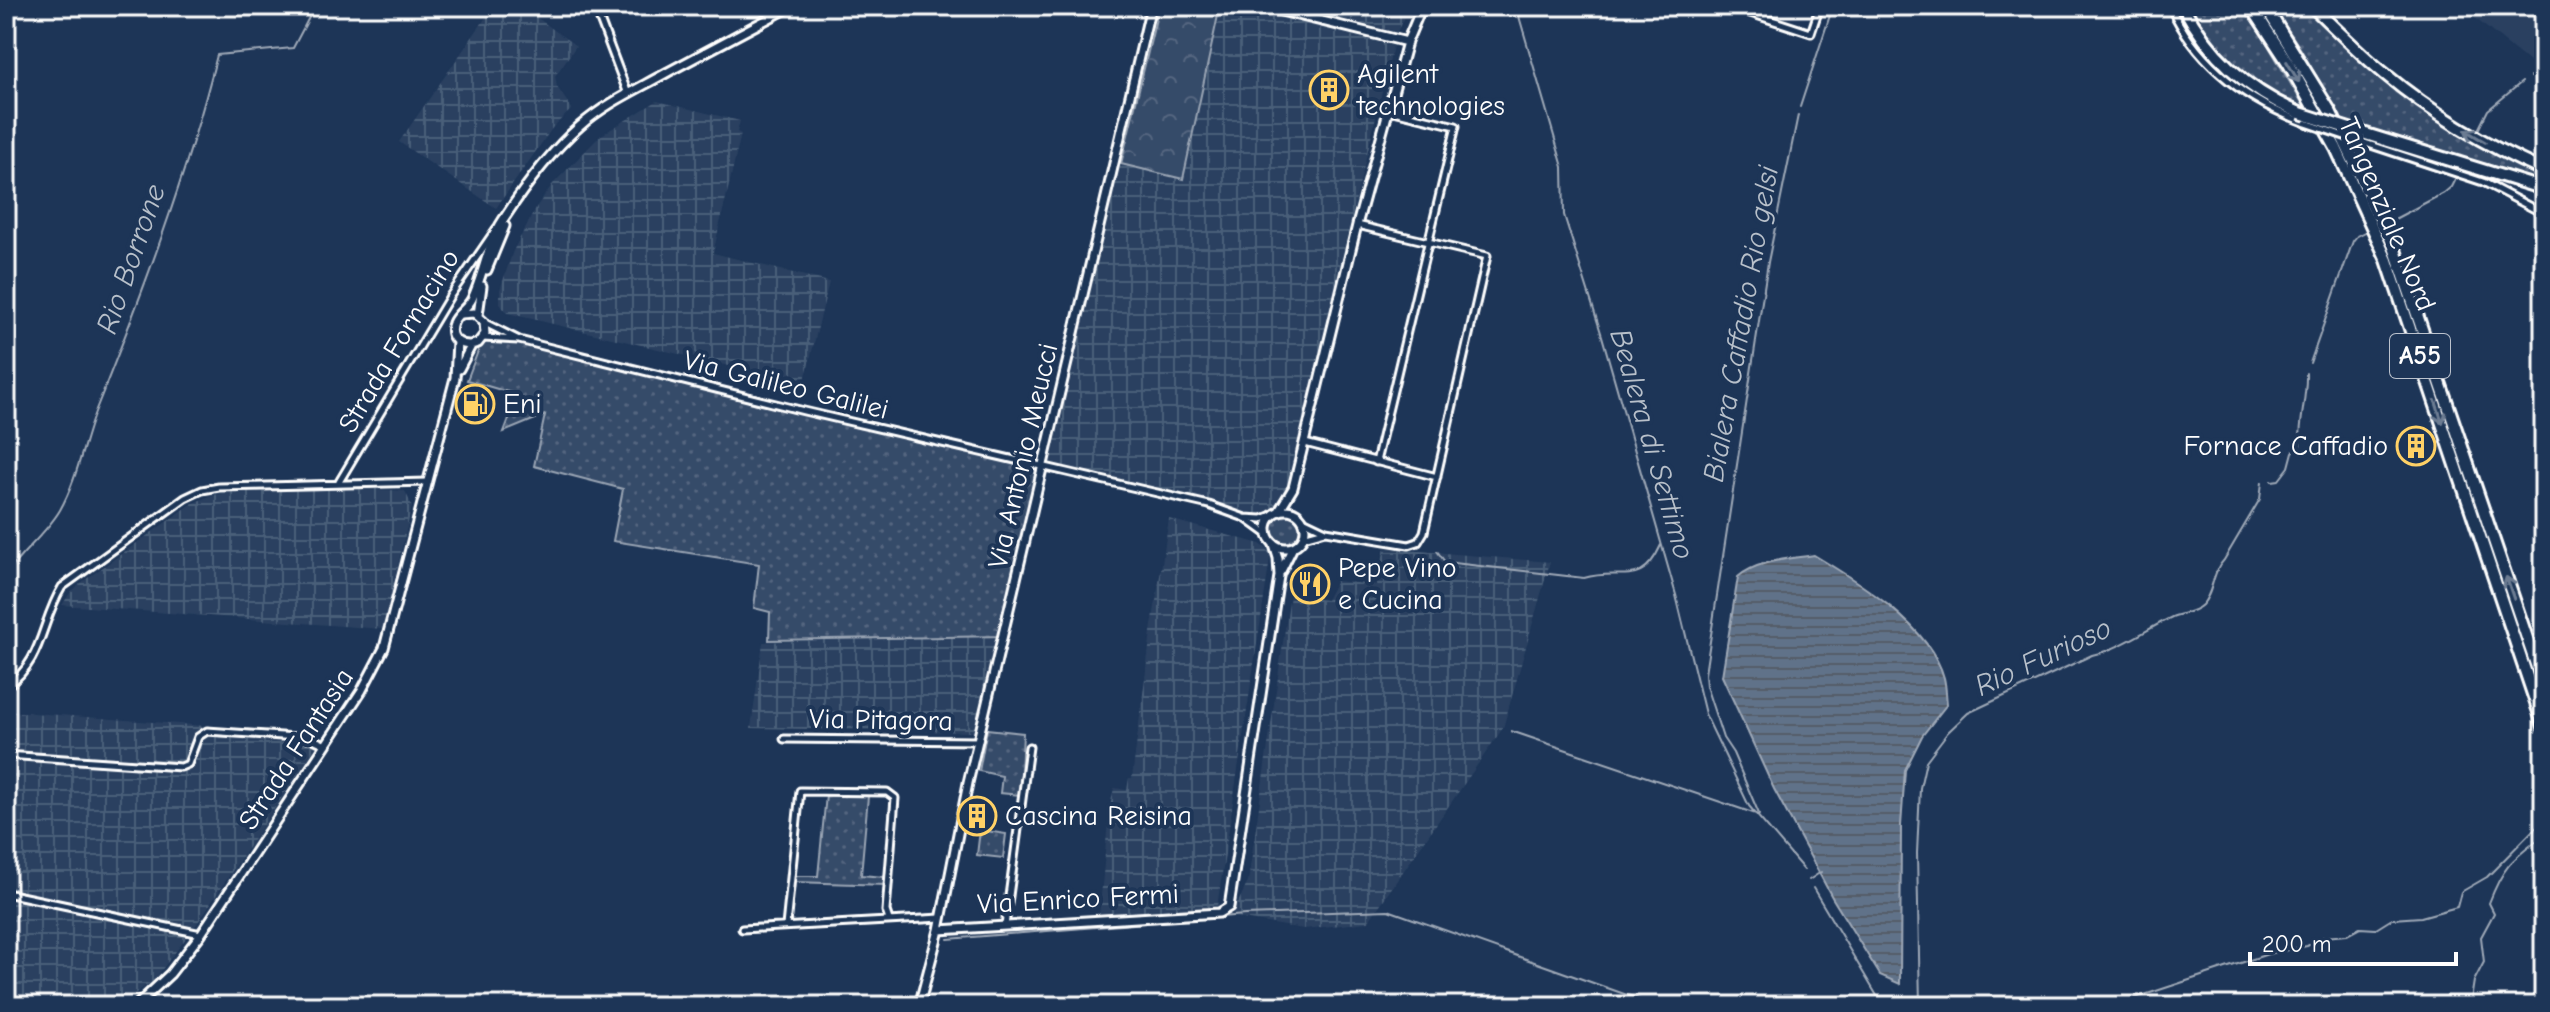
<svg xmlns="http://www.w3.org/2000/svg" width="2550" height="1012" font-family="'Comic Neue',sans-serif">
<style>
.built{fill:#2a4161}
.industrial{fill:url(#industrial-grid)}
.grass{fill:url(#grass-dots);stroke:#9aa5b4;stroke-width:2}
.forest{fill:url(#forest-crowns);stroke:#9aa5b4;stroke-width:2}
.water{fill:url(#water-rules);stroke:#a0aab8;stroke-width:2}
.lines{fill:none;stroke-linecap:round;stroke-linejoin:round}
.stream{stroke:#a0aab8;stroke-width:2}
.minor-casing{stroke:#fff;stroke-width:11}
.tertiary-casing{stroke:#fff;stroke-width:13}
.motorway-casing{stroke:#fff;stroke-width:16}
.minor{stroke:#1d3557;stroke-width:5}
.tertiary{stroke:#1d3557;stroke-width:7}
.motorway{stroke:#1d3557;stroke-width:10}
.minor-bridge-casing{stroke:#fff;stroke-width:11;stroke-linecap:butt}
.motorway-bridge-casing{stroke:#fff;stroke-width:16;stroke-linecap:butt}
.minor-bridge{stroke:#1d3557;stroke-width:5}
.motorway-bridge{stroke:#1d3557;stroke-width:10}
.oneway{stroke:#6c7c92}
.labels{text-anchor:middle;dominant-baseline:central;stroke-width:8;stroke-linejoin:round;paint-order:stroke}
.shield{fill:#1d3557;stroke:#bbc2cd;stroke-width:2}
.shield-label{font-size:26px;font-weight:bold;fill:#fff}
.poi-label{font-size:28px;fill:#fff;stroke:#1d3557;text-anchor:start}
.street-label{font-size:28px;fill:#fff;stroke:#1d3557}
.water-label{font-size:30px;font-style:italic;fill:#b8c0ca;stroke:#1d3557}
</style>
<defs>
<pattern id="industrial-grid" width="8" height="8" patternUnits="userSpaceOnUse" patternTransform="scale(2)"><rect width="8" height="8" fill="#2a4161"/><path d="M0 4h8M4 0v8" fill="none" stroke="#4a5e79"/></pattern>
<pattern id="grass-dots" width="8" height="8" patternUnits="userSpaceOnUse" patternTransform="scale(2)"><rect width="8" height="8" fill="#364b69"/><path d="M2 2h.1M6 6h.1" fill="none" stroke="#546680" stroke-width="1.8" stroke-linecap="round"/></pattern>
<pattern id="forest-crowns" width="20" height="18" patternUnits="userSpaceOnUse" patternTransform="scale(2)"><rect width="20" height="18" fill="#364b69"/><path d="M2 6a3 3 0 1 1 6 0M12 15a3 3 0 1 1 6 0" fill="none" stroke="#546680"/></pattern>
<pattern id="water-rules" width="6" height="5" patternUnits="userSpaceOnUse" patternTransform="scale(2)"><rect width="6" height="5" fill="#617289"/><path d="M0 2.5h6" fill="none" stroke="#555d67"/></pattern>
</defs>
<rect width="100%" height="100%" fill="#1d3557"/>
<filter id="ink" filterUnits="userSpaceOnUse"><feTurbulence type="fractalNoise" baseFrequency=".0125" numOctaves="2"/><feDisplacementMap in="SourceGraphic" scale="16" xChannelSelector="R" yChannelSelector="G"/><feConvolveMatrix kernelMatrix="1 2 1 2 8 2 1 2 1" color-interpolation-filters="sRGB"/></filter>
<g filter="url(#ink)">
<path class="built" d="M2460,6H2544V74Z"/>
<path class="industrial" d="M494,6H521L576,46L555,76L557,87L572,109L553,127L496,208L399,142Z
M1220,6H1236L1393,46L1284,499L1272,515L1262,519L1245,518L1228,511L1043,467L1121,164L1183,178Z
M1286,6H1409L1397,32Z
M657,101L740,121L737,132L741,134L713,253L829,282L804,384L507,313L500,304V290L513,251L537,206L552,185L600,136Z
M347,487L405,491L412,506L383,629L62,605L70,593L82,582L193,503L210,496L227,492Z
M1169,519L1260,544L1271,552L1217,907L1099,917L1109,811L1114,788L1127,790L1129,778H1132L1151,632Z
M1385,548L1550,562L1503,728L1368,922L1304,929L1231,917L1248,882L1290,595L1326,600L1336,581L1376,585Z
M997,635L974,732L751,728L763,642Z
M6,711L312,734L320,737L313,751L197,924L154,980L118,1006L6,1005Z"/>
<path class="grass" d="M2186,6H2242L2265,40L2305,108C2244,88 2221,57 2186,6Z
M2272,6H2303L2366,64L2479,144L2544,177V184L2342,120L2300,48Z
M483,338L521,342L1043,467L1004,636L769,640L770,612L754,608L759,564L613,541L623,489L534,466L545,415L504,432L518,395L467,380Z
M1271 529a15 15 0 1 1 30 0a15 15 0 1 1-30 0Z
M987,729L1023,733L1020,795L1000,793L1002,776L979,771Z
M826,795L868,796L861,875L884,877L885,885L795,882V876H818Z
M980,830L1006,834L1003,858L977,855Z"/>
<path class="forest" d="M1159,6H1220L1183,179L1121,164Z"/>
<path class="water" d="M1814,555C1859,582 1930,626 1944,678C1946,686 1946,695 1947,704L1922,736L1905,770L1901,826L1900,984L1880,975L1833,899L1774,789L1722,676L1738,577C1757,560 1790,559 1814,555Z"/>
<g class="lines">
<path class="stream" d="M1516,6L1563,167L1564,215L1602,336L1676,595L1705,714L1749,806L1804,870
M2530,77L2544,79
M1800,107L1833,6
M2478,130L2488,110L2522,82
M2389,222L2444,193L2451,187L2455,179
M2310,363L2353,241L2357,236L2365,232
M2272,481L2279,480L2289,467L2293,452L2300,445C2299,420 2307,397 2306,373
M1437,551L1445,562L1584,578C1621,567 1641,590 1661,545
M6,575C22,551 46,534 60,510C77,480 83,444 95,412C142,295 186,178 217,55L293,48L315,6
M1511,731L1759,815
M1759,814L1733,753L1723,738L1706,686L1705,674L1768,262L1798,115
M1809,880L1821,872
M1813,888L1883,1006
M948,939L1245,915L1388,910L1658,1006
M1920,1006L1917,853L1920,788L1926,761L1948,732L1968,713L2092,655C2122,648 2145,630 2172,617C2181,613 2194,613 2202,605C2214,593 2211,573 2224,560L2260,499L2262,482
M2111,1006L2268,954L2307,946L2324,937L2347,935L2360,928L2376,929L2392,919L2421,917L2457,907L2461,892L2487,877L2544,819L2539,764L2544,762
M2470,1006L2474,981L2484,962L2481,937L2494,913L2489,903C2504,864 2512,860 2544,835"/>
<g class="minor-casing">
<path id="minor" d="M601,6L600,20L628,94
M1729,6L1811,33L1820,6
M2170,6C2197,65 2246,101 2306,123
M2362,142L2483,182L2544,214
M485,323L519,340
M483,338L519,340L804,411L1209,505L1245,518L1267,534
M1305,443L1437,477
M1376,462L1456,126L1389,110
M339,482L450,296L496,229
M1245,518L1262,519L1272,515
M1303,520L1326,531L1409,545L1418,542L1424,532L1487,256L1357,225
M1303,537L1325,531
M6,687C44,660 40,623 62,587L185,498L202,490L219,487L428,482
M784,739L978,741
M6,755L181,767L188,764L198,737L207,731L311,738L326,745
M6,893L201,934
M786,926L800,791L887,792L895,798L886,911L889,920
M1005,926L1029,747
M742,929L941,918"/>
</g>
<g class="tertiary-casing">
<path id="tertiary" d="M1261,6L1407,42
M487,270L505,226
M461,314L474,313L484,322L485,334L478,343C464,349 446,340 453,323C456,314 467,309 472,299C484,274 487,244 503,220C525,186 549,153 580,126C606,103 638,89 668,72C709,50 751,28 792,6
M478,315L482,286
M459,369L471,346
M1267 529a19 19 0 1 1 38 0a19 19 0 1 1-38 0Z
M1279,511L1293,488L1357,225L1407,42L1422,6
M1281,571L1293,547
M939,930L1219,913L1229,907L1279,576L1278,558L1274,545
M136,1006L170,974L201,934L362,690L384,648L455,378L457,341
M919,1006L939,930L968,783L1151,6"/>
</g>
<g class="motorway-casing">
<path id="motorway" d="M2183,6C2209,56 2248,91 2300,113
M2251,6L2289,64L2336,148L2387,260L2544,727
M2265,6L2330,111L2393,244L2544,688
M2312,6C2336,29 2359,53 2385,74C2433,114 2487,146 2544,171
M2356,131L2544,189"/>
</g>
<use href="#minor" class="minor"/>
<use href="#tertiary" class="tertiary"/>
<use href="#motorway" class="motorway"/>
<g class="minor-bridge-casing">
<path id="minor-bridge" d="M2306,123L2362,142"/>
</g>
<g class="motorway-bridge-casing">
<path id="motorway-bridge" d="M2300,113L2356,131"/>
</g>
<use href="#minor-bridge" class="minor-bridge"/>
<use href="#motorway-bridge" class="motorway-bridge"/>
</g>
<defs><path id="oneway-shaft" d="M-6 0H5M1.5-3L5.5 0L1.5 3" fill="none" stroke-width="1.6" stroke-linecap="round" stroke-linejoin="round" transform="scale(2)"/></defs>
<g class="oneway">
<use href="#oneway-shaft" transform="translate(2293 72) rotate(59)"/>
<use href="#oneway-shaft" transform="translate(2475 136) rotate(-149)"/>
<use href="#oneway-shaft" transform="translate(2439 412) rotate(72)"/>
<use href="#oneway-shaft" transform="translate(2510 588) rotate(-109)"/>
</g>
</g>
<defs>
<g id="building-ring" transform="scale(2)"><circle r="9.5" fill="#1d3557" stroke="#ffd166" stroke-width="1.5"/><path d="M-4-6H4V6H1V3H-1V6H-4ZM-2.5-4.3h1.7v1.8h-1.7ZM.8-4.3h1.7v1.8H.8ZM-2.5-1h1.7V.8h-1.7ZM.8-1h1.7V.8H.8Z" fill="#ffd166"/></g>
<g id="fuel-ring" transform="scale(2)"><circle r="9.5" fill="#1d3557" stroke="#ffd166" stroke-width="1.5"/><path d="M-5.5-6h7V0h2V4h1.3V-2.5L3-4.5l.8-.8L6-3V5H2.5V1h-1V6h-7ZM-4.2-4.7v3.2H.2V-4.7Z" fill="#ffd166"/></g>
<g id="restaurant-ring" transform="scale(2)"><circle r="9.5" fill="#1d3557" stroke="#ffd166" stroke-width="1.5"/><path d="M-5-6h1v4h1v-4h1v4h1v-4h1v5L-1.5 .5V6h-2V.5L-5-1ZM5-6V6H3V1.5H1.5Q1.5-4 5-6Z" fill="#ffd166"/></g>
</defs>
<g fill-rule="evenodd">
<use href="#building-ring" x="1329" y="90"/>
<use href="#fuel-ring" x="475" y="404"/>
<use href="#building-ring" x="2416" y="446"/>
<use href="#restaurant-ring" x="1310" y="584"/>
<use href="#building-ring" x="977" y="816"/>
</g>
<g class="labels">
<rect class="shield" x="2390" y="334" width="60" height="44" rx="6"/>
<g class="shield-label">
<text x="2420" y="356">A55</text>
</g>
<g class="poi-label">
<text x="1357" y="74">Agilent<tspan x="1357" dy="32">technologies</tspan></text>
<text x="503" y="404">Eni</text>
<text x="2388" y="446" text-anchor="end">Fornace Caffadio</text>
<text x="1338" y="568">Pepe Vino<tspan x="1338" dy="32">e Cucina</tspan></text>
<text x="1005" y="816">Cascina Reisina</text>
</g>
<g class="street-label">
<text transform="translate(2387 214) rotate(67)">Tangenziale Nord</text>
<text transform="translate(399 341) rotate(-59)">Strada Fornacino</text>
<text transform="translate(786 385) rotate(14)">Via Galileo Galilei</text>
<text transform="translate(1023 456) rotate(-77)">Via Antonio Meucci</text>
<text transform="translate(881 720) rotate(1)">Via Pitagora</text>
<text transform="translate(296 749) rotate(-57)">Strada Fantasia</text>
<text transform="translate(1078 899) rotate(-3)">Via Enrico Fermi</text>
</g>
<g class="water-label">
<text transform="translate(131 259) rotate(-71)">Rio Borrone</text>
<text transform="translate(1741 324) rotate(-80)">Bialera Caffadio Rio gelsi</text>
<text transform="translate(1652 444) rotate(74)">Bealera di Settimo</text>
<text transform="translate(2043 657) rotate(-25)">Rio Furioso</text>
</g>
</g>
<rect width="2550" height="1012" fill="none" stroke="#1d3557" stroke-width="32"/>
<rect x="16" y="16" width="2518" height="980" fill="none" stroke="#fff" stroke-width="3" filter="url(#ink)"/>
<path d="M2250 952v12h206v-12" fill="none" stroke="#ffffff" stroke-width="4"/>
<text x="2262" y="952" font-size="24" fill="#ffffff" stroke="#1d3557" stroke-width="6" paint-order="stroke">200 m</text>
</svg>
